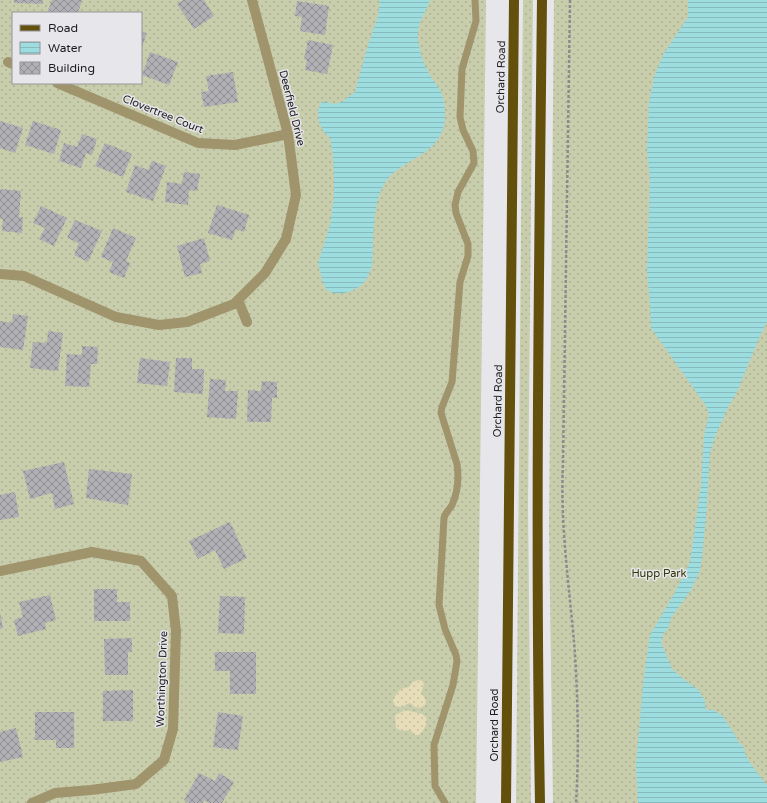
<svg xmlns="http://www.w3.org/2000/svg" width="767" height="803" font-family="'Varela Round',sans-serif">
<style>
.grass{fill:url(#grass-dots);fill-rule:evenodd}
.sand{fill:url(#sand-dots)}
.water{fill:url(#water-rules)}
.building{fill:url(#building-cross-hatch)}
.lines{fill:none;stroke-linecap:round;stroke-linejoin:round}
.path{stroke:#8b8b8f;stroke-width:2.5;stroke-dasharray:3 2;stroke-linecap:butt}
.lane{stroke:#a0946d;stroke-width:7}
.street{stroke:#a0946d;stroke-width:10}
.primary{stroke:#62500c;stroke-width:10}
.labels{text-anchor:middle;dominant-baseline:central;stroke-width:3;stroke-linejoin:round;paint-order:stroke}
.street-label{font-size:11px;fill:#1e1e20;stroke:#e6e6eb}
.park-label{font-size:11px;fill:#323600;stroke:#e6e6eb}
</style>
<defs>
<pattern id="grass-dots" width="8" height="8" patternUnits="userSpaceOnUse"><rect width="8" height="8" fill="#c8cdab"/><path d="M2 2h.1M6 6h.1" fill="none" stroke="#abb093" stroke-width="1.8" stroke-linecap="round"/></pattern>
<pattern id="sand-dots" width="8" height="8" patternUnits="userSpaceOnUse"><rect width="8" height="8" fill="#e7ddb8"/><path d="M2 2h.1M6 6h.1" fill="none" stroke="#c6bd9e" stroke-width="1.8" stroke-linecap="round"/></pattern>
<pattern id="water-rules" width="6" height="5" patternUnits="userSpaceOnUse"><rect width="6" height="5" fill="#9ddcdf"/><path d="M0 2.5h6" fill="none" stroke="#87bcbf"/></pattern>
<pattern id="building-cross-hatch" width="8" height="8" patternUnits="userSpaceOnUse"><rect width="8" height="8" fill="#b0b0b5"/><path d="M0 0l8 8M0 8l8-8" fill="none" stroke="#8f8f93"/></pattern>
</defs>
<rect width="100%" height="100%" fill="#e6e6eb"/>
<path class="grass" d="M0,0H486L476,803H0ZM13,13H141V83H13Z
M523,0H533L528,505L531,803H516Z
M554,0H767V803H553L549,529Z"/>
<path class="sand" d="M418,680L422,681L424,684L421,693L426,700L425,705L420,708L415,707L410,703L407,704L402,707L395,706L393,700C397,692 400,688 409,687L413,682Z
M405,710L422,714L426,717C428,724 424,730 419,735H415L410,730L402,731L396,728L395,715L402,712Z"/>
<path class="water" d="M380,0H430C427,11 419,19 418,31C417,47 423,63 431,77C434,82 439,87 441,92C445,101 446,116 444,125C437,156 404,158 387,180C371,200 374,242 372,266C370,271 368,277 365,281C358,291 338,298 327,290L323,283L318,263L330,225L334,197V176L333,156L330,138L324,132L319,123L318,110L322,101L334,104L342,102L355,92L368,45L378,16Z
M688,0H767V322L759,338L737,392L728,407L715,437L710,453L706,517L702,558L700,571L691,590L671,618L668,629L663,634L661,642L672,669L686,681L700,691C700,695 704,697 705,701C706,705 704,706 707,710H713L722,715L735,735L739,743L743,746C746,761 758,773 767,785V803H638L636,764L643,684L650,635L674,594L690,562L701,486L704,435L709,415L706,406L651,328L650,303L647,271L650,179L647,150L649,103L654,77L663,55L688,17Z"/>
<path class="building" d="M14,0H43V4L14,3Z
M52,0H82L78,13L63,12V13H47Z
M183,0H204L214,16L194,29L177,4Z
M297,1L329,6L325,35L300,31L302,17L295,16Z
M141,32L147,33L141,50Z
M308,40L333,45L327,74L305,70L307,60L304,59Z
M150,52L178,62L169,85L142,75Z
M233,72L238,102L204,107L201,92L209,91L206,76Z
M0,121L23,128L15,153L0,148Z
M33,121L61,130L54,154L25,145Z
M82,134L97,139L92,155L86,153L81,168L59,161L64,143L77,147Z
M105,143L132,154L123,177L95,166Z
M152,161L166,166L153,201L126,192L135,165L148,170Z
M184,172L200,174L197,191L189,190L188,205L165,202L167,182L182,184Z
M0,189L21,191L19,217H23L22,233L2,231L3,219H0Z
M217,205L249,215L244,232L236,229L232,240L208,233Z
M41,206L67,218L54,246L39,239L45,228L33,223Z
M75,220L102,231L88,262L74,255L79,243L67,238Z
M113,228L136,238L126,261L130,263L124,278L109,272L113,262L101,257Z
M204,238L210,261L200,264L202,273L185,277L177,246Z
M13,314L28,316L23,350L0,347V321L12,323Z
M48,331L63,333L58,371L30,368L33,342L47,343Z
M82,346L98,347L97,364H91L89,387L65,386L67,354L82,355Z
M140,358L170,362L167,386L137,383Z
M176,358H192V369H204L203,394L174,392Z
M210,379L226,380L225,391H238L236,419L207,417Z
M262,381L277,382V398H272L271,422H247L248,390L261,391Z
M64,462L74,504L55,509L52,493L30,499L23,471Z
M89,469L132,474L128,505L86,498Z
M15,492L19,517L0,520V495Z
M230,522L247,558L224,569L215,550L198,559L189,541Z
M94,589H117V602H130V621H94Z
M50,595L56,620L45,623L46,629L18,636L14,620L23,617L19,602Z
M220,596L245,597L244,634L218,633Z
M0,613L3,628L0,629Z
M132,638V652H128V675H105L104,639Z
M215,652H256V694H230V671H215Z
M133,690V721H103V691Z
M35,712H74V748H56V740H35Z
M218,712L243,716L238,750L213,747Z
M16,728L23,757L0,762V732Z
M199,773L215,781L219,773L234,782L222,803H209L204,800L203,803H189L184,800Z"/>
<g class="lines">
<path class="path" d="M570,0L563,464C560,528 570,591 575,654C578,704 579,754 576,803"/>
<path class="lane" d="M445,803L435,786L434,745L453,685L457,661L456,655L445,629L439,605L444,518C445,513 449,510 452,505C458,492 459,478 457,464L441,413L442,407L452,382L460,282L468,256V244L456,213L455,205L458,192L474,163L473,151L463,130L460,117L462,69L476,21L475,0"/>
<path class="street" d="M8,62L13,64
M57,83L198,143L235,145L288,134
M0,274L24,276L116,317L159,325L187,322L234,304L265,273L286,239L296,195L288,134L252,0
M238,300L247,322
M0,571L92,552L141,561L172,596L176,631L173,729L164,760L136,784L91,790L55,793L32,803"/>
<path class="primary" d="M506,803L514,0
M540,803C535,535 539,268 542,0"/>
</g>
<g class="labels">
<g class="street-label">
<text transform="translate(501 77) rotate(-89)">Orchard Road</text>
<text transform="translate(292 108) rotate(76)">Deerfield Drive</text>
<text transform="translate(163 114) rotate(22)">Clovertree Court</text>
<text transform="translate(498 401) rotate(-89)">Orchard Road</text>
<text transform="translate(162 679) rotate(-88)">Worthington Drive</text>
<text transform="translate(494 725) rotate(-90)">Orchard Road</text>
</g>
<g class="park-label">
<text x="659" y="573">Hupp Park</text>
</g>
</g>
<rect x="12" y="12" width="130" height="72" fill="#e6e6eb" stroke="#96969a"/>
<rect x="20" y="25" width="20" height="6" fill="#62500c" stroke="#96969a"/>
<text x="48" y="32" font-size="12" fill="#1e1e20">Road</text>
<rect x="20" y="42" width="20" height="12" fill="url(#water-rules)" stroke="#96969a"/>
<text x="48" y="52" font-size="12" fill="#1e1e20">Water</text>
<rect x="20" y="62" width="20" height="12" fill="url(#building-cross-hatch)" stroke="#96969a"/>
<text x="48" y="72" font-size="12" fill="#1e1e20">Building</text>
</svg>
